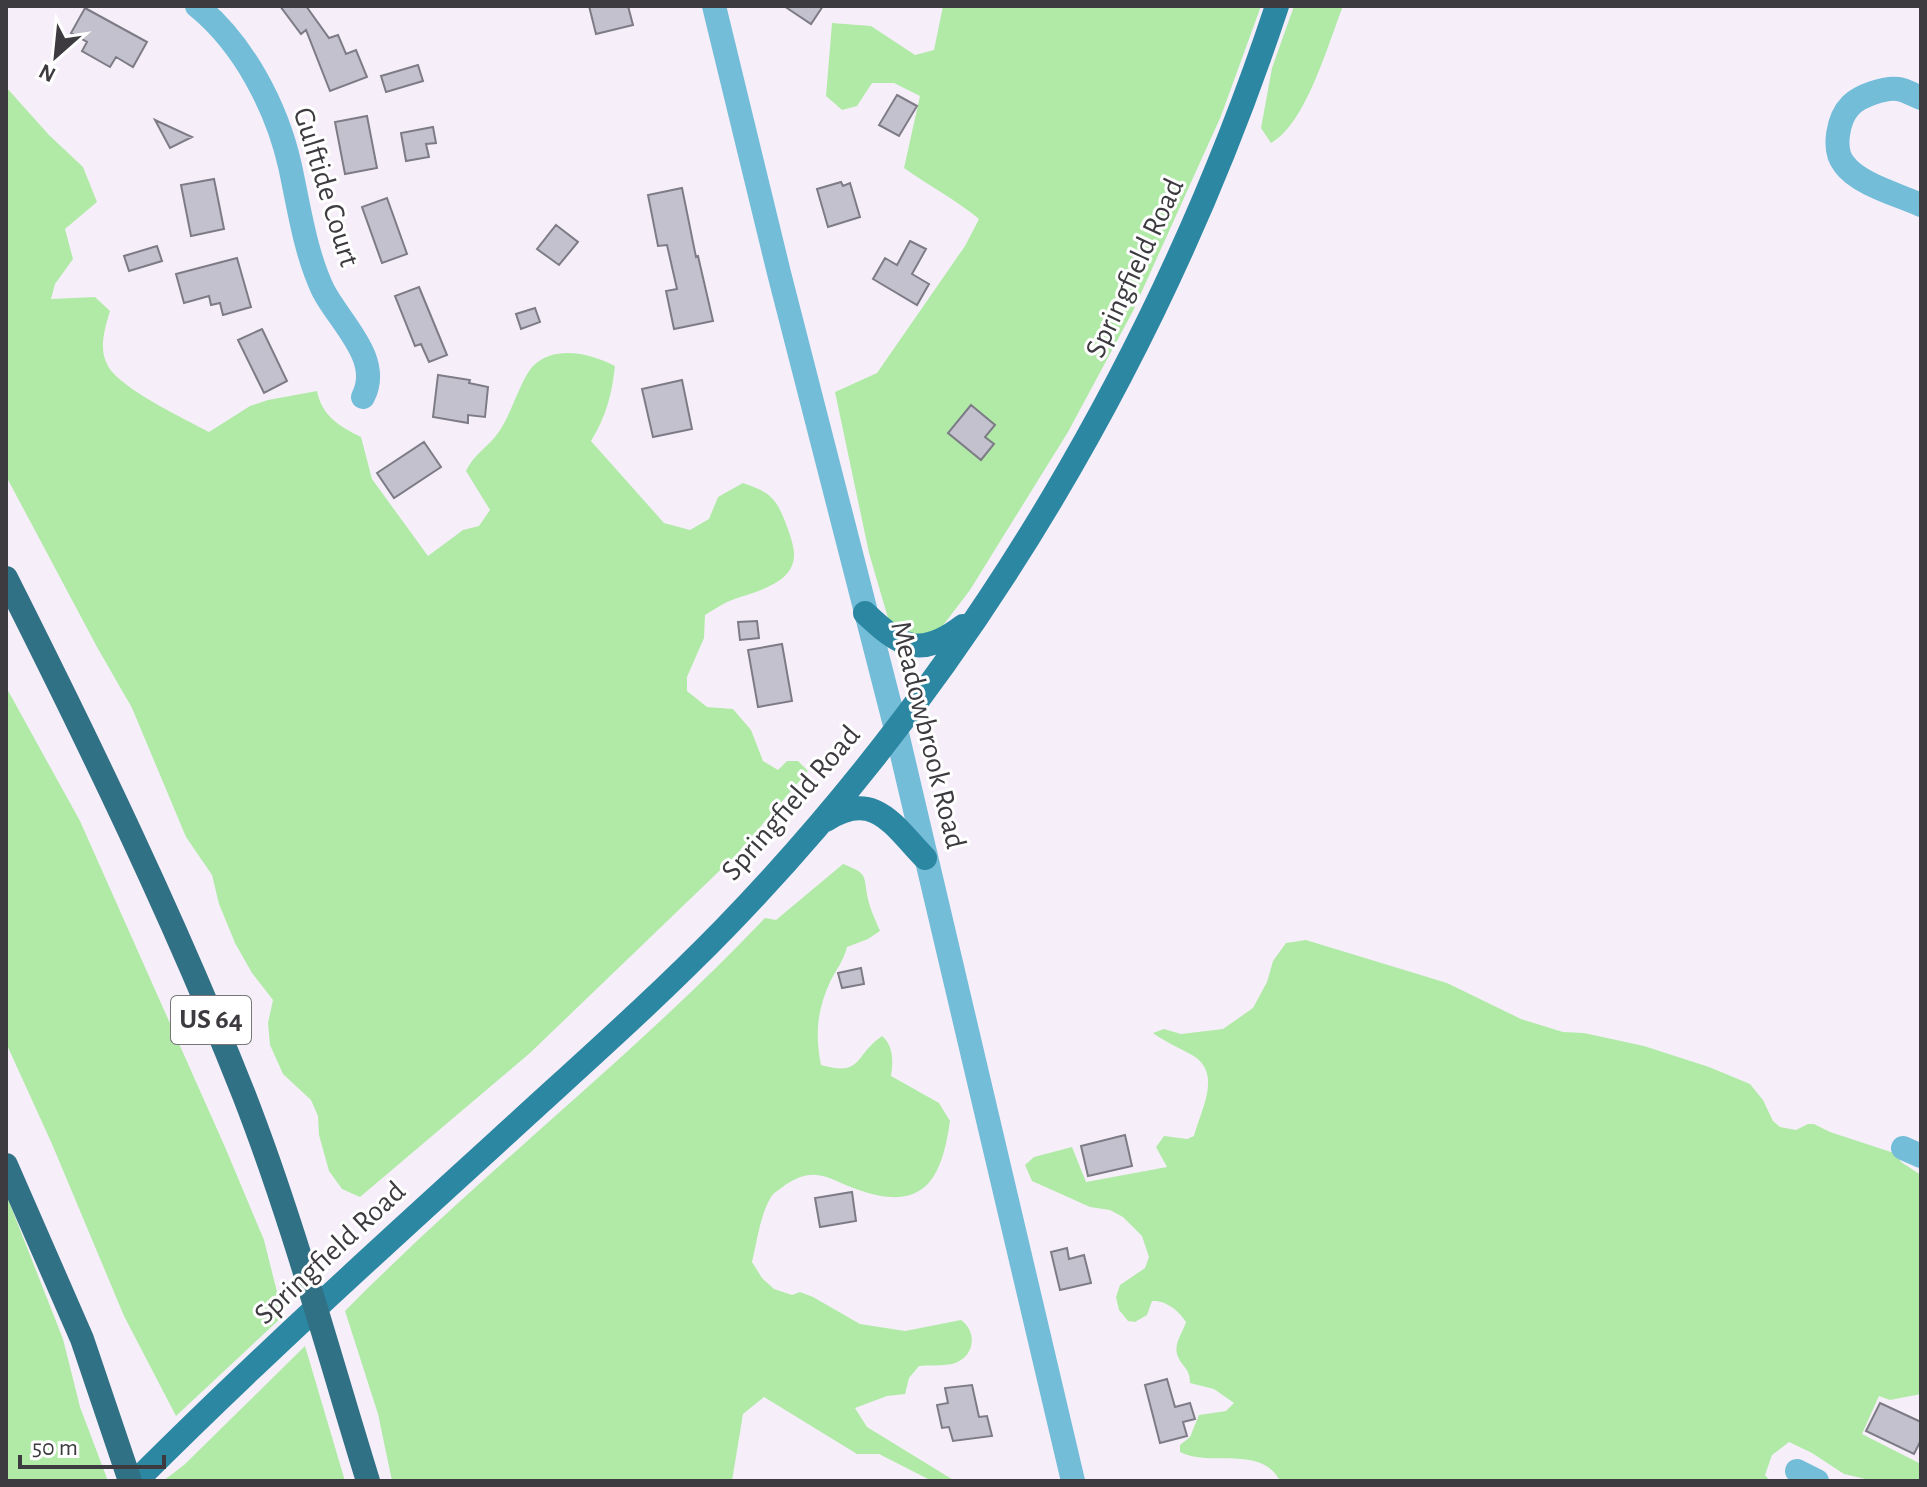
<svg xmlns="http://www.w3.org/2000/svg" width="1927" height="1487" font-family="'Alegreya Sans',sans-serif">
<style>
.green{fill:#b1eaa7}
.building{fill:#c3c1cd;stroke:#7d7c86;stroke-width:2}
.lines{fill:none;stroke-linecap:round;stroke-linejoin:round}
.minor{stroke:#74bdd8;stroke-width:24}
.major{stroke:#2c87a3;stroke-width:24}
.highway{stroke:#317186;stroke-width:24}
.labels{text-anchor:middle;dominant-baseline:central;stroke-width:6;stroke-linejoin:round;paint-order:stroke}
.shield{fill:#fff;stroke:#787679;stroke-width:2}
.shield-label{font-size:28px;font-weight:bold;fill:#3e3b40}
.street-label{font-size:30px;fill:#3e3b40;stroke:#fff}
</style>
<rect width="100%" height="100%" fill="#f6effa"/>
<path class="green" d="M943,6H1261L1221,116L1133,311L1068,432L970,590L938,632L918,637L900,631L888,618L869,553L835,392L877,373L965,246L979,219C955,199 929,186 904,168L920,96L894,83H872L857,106L842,110L826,96L832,23L871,26L915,55L934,50Z
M1294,6H1343C1328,44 1306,124 1271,143L1261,128L1272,68Z
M6,87L49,135L83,167L97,202L65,229L73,259L55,284L51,299L95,297L110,311C105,328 98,349 108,366C121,389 185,419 209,432L250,406L268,400L317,391C322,416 339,426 361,437L372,479L428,556L463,530L479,526L490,510L466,471C474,454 488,447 498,433C511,416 520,380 533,366C555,344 592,354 615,366C612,394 606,417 591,441L664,523L690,530L709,519L718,497L743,483C769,492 776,497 786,524C789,532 794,545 794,554C795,586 750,592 727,602C719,606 712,611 705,615L704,638L687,677V691L707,707L733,709L751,730L763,761L778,770L787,761H798L808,771L737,854L530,1053L360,1197L342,1189L329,1171L319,1135L318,1116L311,1100L283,1074L270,1045L268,1023L273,1000L252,973L235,943L219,904L212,875L186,837L132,708L97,647L6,476Z
M6,687L80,821L225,1147L264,1240L283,1316L176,1416L124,1316L52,1144L6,1043Z
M843,864C869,874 863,875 868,899C870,909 876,921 880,931L868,939L847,947C844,960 836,970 830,982C817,1010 815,1035 821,1065C863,1077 854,1055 882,1036C894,1046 893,1062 891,1076L939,1103L950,1121C942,1178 925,1213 859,1190C829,1180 817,1164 785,1185C781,1189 774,1192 771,1197C760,1215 757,1242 752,1262L762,1278L774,1289L792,1295L800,1292L813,1297L860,1324L905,1331L961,1320C978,1332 975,1358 952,1364C942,1366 929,1365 919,1366L909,1378L905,1394L887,1396L855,1408L867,1427L955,1481H932L879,1454H857L764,1397L743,1414L732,1481H392L378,1414L345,1311C479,1175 633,1057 765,918L776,920Z
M1306,940L1447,983L1521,1019L1563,1032L1584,1033L1644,1046L1709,1067L1750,1084L1763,1100L1773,1121L1780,1127L1796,1130L1808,1124H1814L1830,1132L1897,1154L1901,1162L1921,1175V1394L1890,1400L1879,1396L1862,1434L1921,1464V1481H1874L1844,1474L1812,1453L1789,1442L1772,1455L1765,1475L1770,1481H1280C1261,1444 1211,1468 1180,1452V1445L1190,1437L1199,1415L1226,1411L1234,1403L1214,1389L1190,1383C1190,1367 1181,1367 1177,1354C1174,1343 1183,1332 1186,1322C1179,1311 1166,1300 1152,1301L1147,1315L1135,1322L1128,1321L1119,1310L1116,1297L1120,1285L1145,1268L1149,1257L1142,1236L1123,1217L1110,1210L1090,1207L1032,1181L1025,1165L1034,1157L1072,1147L1086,1182L1167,1167L1156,1147L1164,1136L1187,1139L1194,1136C1201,1109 1223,1073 1192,1055C1178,1047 1165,1042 1153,1033L1164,1029L1181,1034L1223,1029L1253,1008L1267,982L1273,961L1286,943Z
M6,1194L63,1339L80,1407L108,1481H6Z
M305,1346L345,1481H163L184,1465Z"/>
<path class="building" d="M280,6H306L329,38L338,35L346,54L356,50L367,77L330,91L306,30L301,34Z
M589,6H628L633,25L596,34Z
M784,6H823L811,24Z
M85,8L147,42L133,67L116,57L110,67L82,51L87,42L71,33Z
M418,65L423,81L386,92L381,76Z
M897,95L917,106L899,136L879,125Z
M367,116L377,168L345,174L335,122Z
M155,120L192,137L170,148Z
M433,127L436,143L426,144L429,157L406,161L401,133Z
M214,179L224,229L191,236L181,185Z
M841,182L843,186L850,183L860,217L828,227L817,189Z
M682,188L696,257L698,256L713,321L674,329L666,291L677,289L667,245L658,246L648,195Z
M387,198L407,254L382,263L362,207Z
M556,225L578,242L559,265L537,249Z
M910,241L926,249L912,274L929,284L917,305L873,279L885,258L897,265Z
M157,246L162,261L129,271L124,256Z
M237,258L251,307L223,315L220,303L211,305L209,296L184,303L176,274Z
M419,287L447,355L429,362L421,344L415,346L395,296Z
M535,308L540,322L521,329L516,314Z
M262,329L287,381L264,393L238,340Z
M438,375L470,380L469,383L488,387L485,417L468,415V423L433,417Z
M682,380L692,429L653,437L642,389Z
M971,405L995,425L985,437L994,444L981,460L948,433Z
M424,442L441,467L394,498L377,473Z
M757,621L759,638L740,640L738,622Z
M782,644L792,701L758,707L748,650Z
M861,968L864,984L842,988L838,973Z
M1125,1135L1132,1166L1088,1176L1081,1146Z
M852,1192L856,1221L820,1227L815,1198Z
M1067,1248L1069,1259L1084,1255L1091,1283L1060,1290L1051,1252Z
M1167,1379L1175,1407L1190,1403L1195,1419L1183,1422L1187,1436L1160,1443L1145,1385Z
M972,1385L979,1417L987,1416L992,1436L953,1441L949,1427L942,1428L937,1405L948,1403L945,1388Z
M1880,1403L1921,1422V1440L1914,1454L1866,1431Z"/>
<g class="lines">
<path class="minor" d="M197,6C244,44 277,108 290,166C299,207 305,252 323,290C339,322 383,359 363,397
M714,6L779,273L896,729L1073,1481
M1921,98C1914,95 1905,90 1898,89C1885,87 1860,96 1851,105C1838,118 1832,149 1844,164C1858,184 1899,195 1921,205
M1903,1148L1921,1156
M1797,1471L1817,1481"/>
<path class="major" d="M865,613C901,647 920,659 963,626
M826,820C874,789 893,825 925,858
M136,1481C252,1365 374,1254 496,1143C573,1072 652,1003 725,928C975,670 1164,347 1277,6"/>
<path class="highway" d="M6,578C91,747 174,918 244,1095C293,1221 328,1352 368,1481
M6,1165L82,1339L130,1481"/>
</g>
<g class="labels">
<rect class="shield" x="171" y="996" width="80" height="48" rx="6"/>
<g class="shield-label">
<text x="211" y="1020">US 64</text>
</g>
<g class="street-label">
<text transform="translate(326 187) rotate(73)">Gulftide Court</text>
<text transform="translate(1135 268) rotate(-65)">Springfield Road</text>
<text transform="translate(928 735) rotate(76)">Meadowbrook Road</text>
<text transform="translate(791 803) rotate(-49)">Springfield Road</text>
<text transform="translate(330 1253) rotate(-43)">Springfield Road</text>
</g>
</g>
<rect width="1927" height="1487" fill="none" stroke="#3e3b40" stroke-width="16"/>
<g transform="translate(56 56) rotate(207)" stroke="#ffffff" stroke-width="6" paint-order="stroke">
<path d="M0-6L14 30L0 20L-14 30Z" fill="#3e3b40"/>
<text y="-12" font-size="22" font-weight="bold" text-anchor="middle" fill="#3e3b40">N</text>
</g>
<path d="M20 1455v12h144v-12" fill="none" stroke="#3e3b40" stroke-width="4"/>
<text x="32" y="1455" font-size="24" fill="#3e3b40" stroke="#ffffff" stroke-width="6" paint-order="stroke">50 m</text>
</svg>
